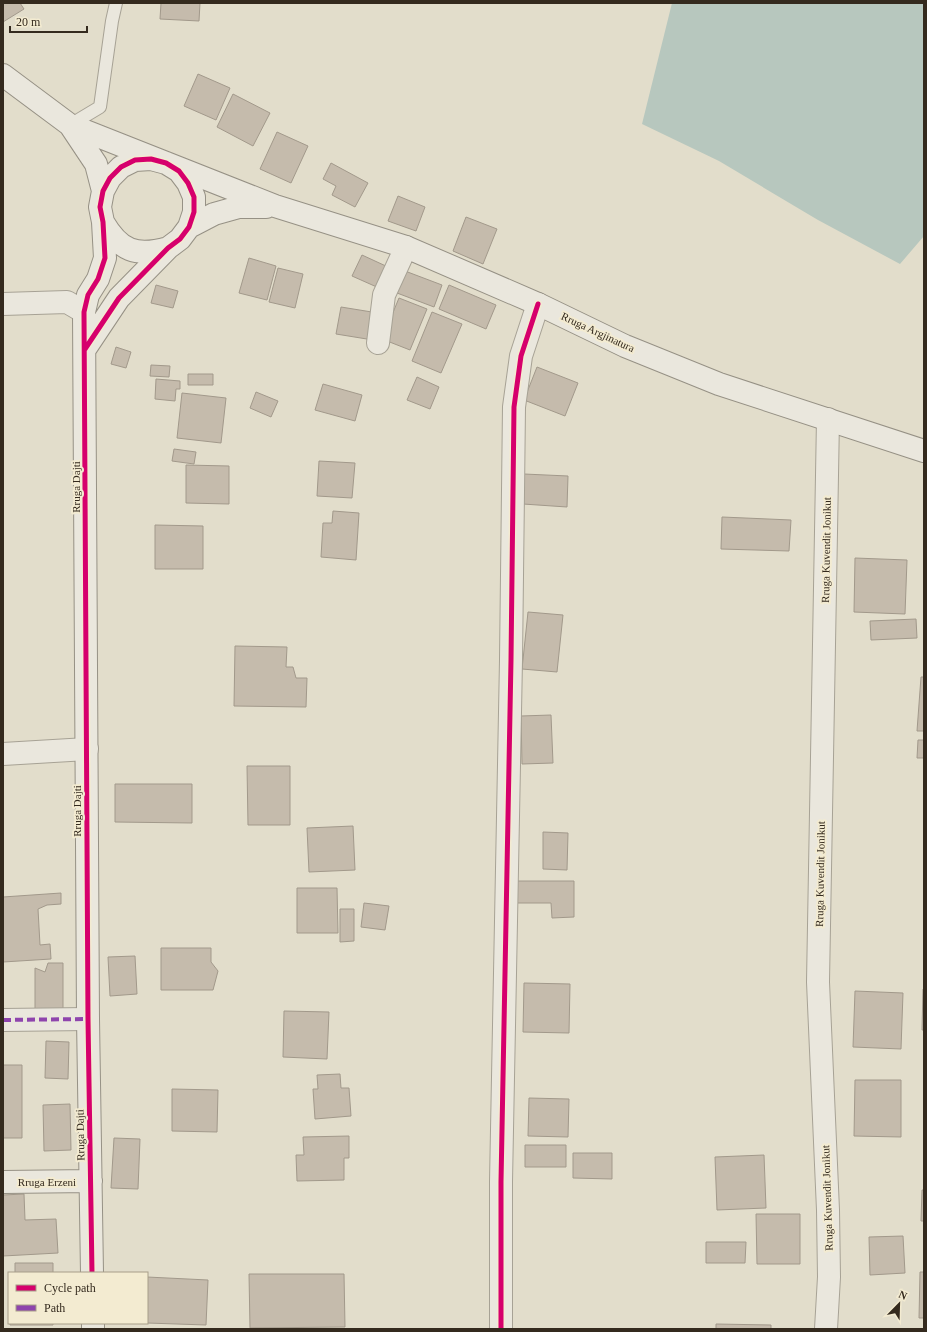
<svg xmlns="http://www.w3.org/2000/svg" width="927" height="1332" font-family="Georgia,serif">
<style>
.water{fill:#b7c7be}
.building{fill:#c5bbac;stroke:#a2998b}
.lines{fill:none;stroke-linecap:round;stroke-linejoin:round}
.lane-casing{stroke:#a7a295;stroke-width:14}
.street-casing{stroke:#a7a295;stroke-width:24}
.secondary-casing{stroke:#969185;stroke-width:24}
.lane{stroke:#eae7dd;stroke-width:12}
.street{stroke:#eae7dd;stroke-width:22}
.secondary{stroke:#eae7dd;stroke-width:22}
.quiet{stroke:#8e44ad;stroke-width:4;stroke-dasharray:8 4;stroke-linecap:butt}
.cycleway-casing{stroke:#f3ebd1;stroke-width:8}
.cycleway{stroke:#d6006c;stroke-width:5}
.labels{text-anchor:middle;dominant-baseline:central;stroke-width:4;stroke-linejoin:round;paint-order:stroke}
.street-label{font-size:11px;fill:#342a1e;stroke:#f3ebd1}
</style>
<rect width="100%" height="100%" fill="#e2ddcb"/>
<path class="water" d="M672,3H924V236L900,264L818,220L719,161L642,124Z"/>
<path class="building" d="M3,3H20L24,9L3,22Z
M161,3H200L199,21L160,19Z
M198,74L230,88L216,120L184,106Z
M233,94L270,113L253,146L217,127Z
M277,132L308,146L291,183L260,169Z
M331,163L368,183L355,207L332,195L336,186L323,179Z
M398,196L425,207L416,231L388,221Z
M466,217L497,229L483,264L453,251Z
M362,255L388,267L379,288L352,276Z
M249,258L276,266L267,300L239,293Z
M278,268L303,274L295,308L269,302Z
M405,271L442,285L434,307L397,293Z
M156,285L178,291L173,308L151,303Z
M449,285L496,305L486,329L439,309Z
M399,298L427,309L410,350L382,339Z
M341,307L378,313L373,340L336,334Z
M432,312L462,324L441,373L412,361Z
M116,347L131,352L126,368L111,364Z
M151,365L170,366L169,377L150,376Z
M537,367L578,383L565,416L524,400Z
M188,374H213V385H188Z
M417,377L439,387L430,409L407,400Z
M156,379L180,381V389H176L175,401L155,399Z
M323,384L362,395L355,421L315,410Z
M256,392L278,401L271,417L250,408Z
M182,393L226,398L221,443L177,438Z
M174,449L196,452L194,464L172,461Z
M319,461L355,463L352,498L317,496Z
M186,465L229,466V504L186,503Z
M524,474L568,476L567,507L523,504Z
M333,511L359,513L356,560L321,557L323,523H332Z
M722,517L791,520L789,551L721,549Z
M155,525L203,526V569H155Z
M855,558L907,560L905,614L854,612Z
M528,612L563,615L557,672L522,669Z
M916,619L917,638L871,640L870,621Z
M235,646L287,647L286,667H293L296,678H307L306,707L234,706Z
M921,677H924V731H917Z
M551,715L553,763L522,764L521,716Z
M918,740H924V758H917Z
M247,766H290V825H248Z
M115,784H192V823L115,822Z
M353,826L355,870L309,872L307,828Z
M543,832L568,833L567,870L543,869Z
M517,881H574V917L552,918L551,903H517Z
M297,888H337L338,933H297Z
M61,893V904L47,905L38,909L40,945L50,944L51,959L3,962V897Z
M364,903L389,906L385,930L361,927Z
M340,909H354V941L340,942Z
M161,948H211V962L218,971L213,990H161Z
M135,956L137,994L110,996L108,957Z
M48,963H63V1012H35V968L45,972Z
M524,983L570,984L569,1033L523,1032Z
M923,989H924V1030H922Z
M855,991L903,993L901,1049L853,1047Z
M284,1011L329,1012L327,1059L283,1057Z
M46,1041L69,1042L68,1079L45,1078Z
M3,1065H22V1138H3Z
M340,1074L341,1088H349L351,1116L315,1119L313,1089H318L317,1075Z
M855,1080H901V1137L854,1136Z
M172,1089L218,1090L217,1132L172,1131Z
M529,1098L569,1099L568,1137L528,1136Z
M70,1104L71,1150L44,1151L43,1105Z
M349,1136V1158H344V1180L297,1181L296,1155H304L303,1137Z
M114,1138L140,1139L138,1189L111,1188Z
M525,1145H566V1167H525Z
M573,1153H612V1179L573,1178Z
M764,1155L766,1208L717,1210L715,1157Z
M922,1190H924V1221H921Z
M24,1194L25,1220L56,1219L58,1253L3,1256V1195Z
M756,1214H800V1264H757Z
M903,1236L905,1273L870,1275L869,1237Z
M706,1242H746L745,1263H706Z
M15,1263H53V1273H15Z
M920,1272H924V1318H919Z
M249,1274H344L345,1327L250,1328Z
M147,1277L208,1280L206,1325L147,1323Z
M10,1323H53V1325H10Z
M716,1324L771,1325V1329H716Z"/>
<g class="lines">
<g class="lane-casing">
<path id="lane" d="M70,125L100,107L112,21L116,3"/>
</g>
<g class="street-casing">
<path id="street" d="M3,304L67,302L84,312
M378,343L384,295L406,247
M3,754L87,749
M3,1020L88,1019
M501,1329V1182L511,660L514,407L521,356L538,304
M826,1329L829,1277L828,1210L818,982L828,419"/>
</g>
<g class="secondary-casing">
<path id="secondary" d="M3,75L70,125L275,206L406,247L538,304L625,346L719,384L924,451
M70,125L96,164L103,191
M103,222C120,251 136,257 168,248
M189,227L214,214L239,207H266
M85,349L119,298L168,248L180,239L189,227L194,212V197L188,183L179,171L166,163L151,159L135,160L121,167L110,178L103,191L100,207L103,222L105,258L98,279L88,295L84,312L88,1019L92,1273
M3,1182L91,1181
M93,1323V1329"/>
</g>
<use href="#lane" class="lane"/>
<use href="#street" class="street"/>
<use href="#secondary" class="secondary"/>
<path class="quiet" d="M3,1020L88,1019"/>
<g class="cycleway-casing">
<path id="cycleway" d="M85,349L119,298L168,248L180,239L189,227L194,212V197L188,183L179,171L166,163L151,159L135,160L121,167L110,178L103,191L100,207L103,222L105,258L98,279L88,295L84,312L88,1019L92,1273
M501,1329V1182L511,660L514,407L521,356L538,304"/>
</g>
<use href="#cycleway" class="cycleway"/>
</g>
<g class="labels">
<g class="street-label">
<text transform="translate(598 332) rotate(25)">Rruga Argjinatura</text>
<text transform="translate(76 487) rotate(-90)">Rruga Dajti</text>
<text transform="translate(826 550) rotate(-89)">Rruga Kuvendit Jonikut</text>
<text transform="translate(77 811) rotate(-90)">Rruga Dajti</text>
<text transform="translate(820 874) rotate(-89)">Rruga Kuvendit Jonikut</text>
<text transform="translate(80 1135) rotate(-91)">Rruga Dajti</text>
<text x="47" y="1182">Rruga Erzeni</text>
<text transform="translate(827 1198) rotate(-92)">Rruga Kuvendit Jonikut</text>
</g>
</g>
<rect width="927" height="1332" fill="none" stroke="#342a1e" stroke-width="8"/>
<rect x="8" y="1272" width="140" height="52" fill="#f3ebd1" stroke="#a79e89"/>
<rect x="16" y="1285" width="20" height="6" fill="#d6006c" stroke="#a79e89"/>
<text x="44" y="1292" font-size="12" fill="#342a1e">Cycle path</text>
<rect x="16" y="1305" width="20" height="6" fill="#8e44ad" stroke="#a79e89"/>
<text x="44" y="1312" font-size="12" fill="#342a1e">Path</text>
<g transform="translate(899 1304) rotate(23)" stroke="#f3ebd1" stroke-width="3" paint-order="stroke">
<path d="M0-3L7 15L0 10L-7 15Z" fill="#342a1e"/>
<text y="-6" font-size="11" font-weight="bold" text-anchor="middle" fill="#342a1e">N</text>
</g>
<path d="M10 26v6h77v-6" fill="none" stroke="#342a1e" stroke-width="2"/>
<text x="16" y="26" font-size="12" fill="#342a1e" stroke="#f3ebd1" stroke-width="3" paint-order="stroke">20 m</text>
</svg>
